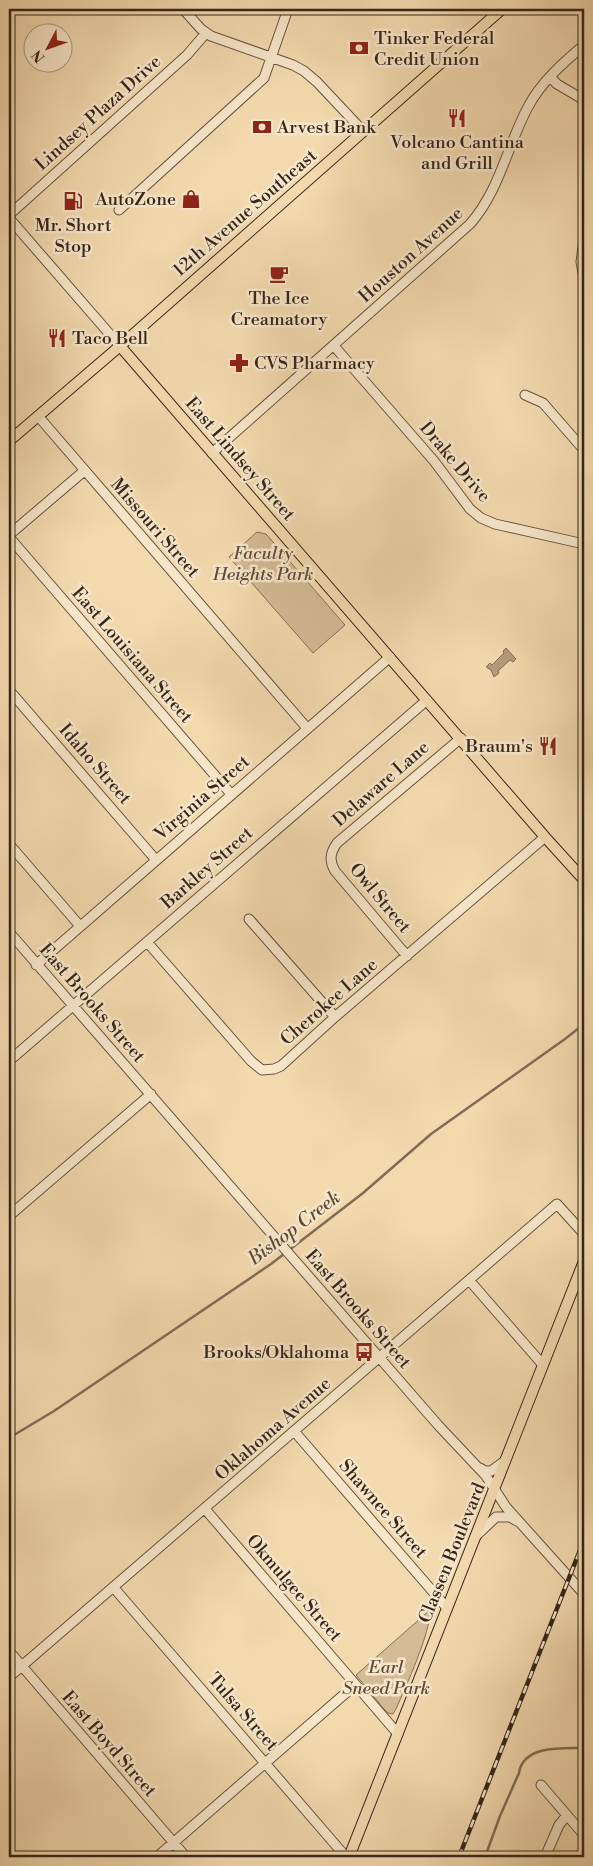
<svg xmlns="http://www.w3.org/2000/svg" width="593" height="1866" font-family="'Libre Bodoni',serif">
<style>
.green{fill:#d3bb95;stroke:#857058}
.water{fill:#b39c7c;stroke:#816d55}
.lines{fill:none;stroke-linecap:round;stroke-linejoin:round}
.stream{stroke:#816d55;stroke-width:2.5}
.minor-casing{stroke:#66533f;stroke-width:11}
.major-casing{stroke:#37261a;stroke-width:12}
.minor{stroke:#f7e6ca;stroke-width:9}
.major{stroke:#f3d9ae;stroke-width:10}
.rail-casing{stroke:#37261a;stroke-width:4.5}
.rail{stroke:#f7e6ca;stroke-width:2.5;stroke-dasharray:8;stroke-linecap:butt}
.labels{text-anchor:middle;dominant-baseline:central;stroke-width:5;stroke-linejoin:round;paint-order:stroke}
.poi-label{font-size:18px;fill:#37261a;stroke:#f7e6ca;text-anchor:start}
.street-label{font-size:18px;fill:#37261a;stroke:#f7e6ca}
.park-label{font-size:18px;font-style:italic;fill:#5e4b39;stroke:#f7e6ca}
.water-label{font-size:19px;font-style:italic;fill:#5c4937;stroke:#f7e6ca}
</style>
<rect width="100%" height="100%" fill="#f3d9ae"/>
<filter id="stains"><feTurbulence type="fractalNoise" baseFrequency=".004" numOctaves="4"/><feColorMatrix values="0 0 0 0 .2 0 0 0 0 .09 0 0 0 0 .02 0 0 0 .5 -.17"/></filter>
<radialGradient id="worn" r=".72"><stop offset=".6" stop-color="#630" stop-opacity="0"/><stop offset="1" stop-color="#630" stop-opacity=".3"/></radialGradient>
<path class="green" d="M257,532L266,534L345,625L313,653L229,557Z
M430,1610C431,1632 406,1686 396,1709L393,1714L388,1713L384,1709L356,1675Z"/>
<path class="water" d="M506,648L516,659L513,662L510,660L498,671L499,673L494,677L491,670L486,667L490,663L492,665L504,653L503,651Z"/>
<g class="lines">
<path class="stream" d="M9,1438L54,1411L271,1264L363,1193L431,1134L565,1039L584,1024
M485,1857L500,1816L519,1773C523,1745 563,1748 584,1748"/>
<g class="minor-casing">
<path id="minor" d="M183,9L201,29L211,36L293,65L304,71L317,82L363,131
M550,77L557,84L584,100
M119,210L264,78L288,9
M9,215L187,55L206,33
M9,218L120,346
M584,239L581,262L584,278
M334,346L434,461L470,509L481,518L495,524L584,544
M525,395L543,403L584,450
M38,416L307,728
M212,453L470,224C500,190 507,146 528,107C541,82 563,63 584,45
M9,535L84,471
M9,537L231,794
M9,690L156,860
M9,844L80,926
M249,919L335,1017
M9,932L438,1425L486,1476L506,1507L584,1594
M147,942L251,1061L262,1070L274,1069L281,1066L335,1017L545,837
M407,956L335,871C329,861 330,853 337,843L461,738
M36,965L390,657
M9,1061L427,700
M9,1216L151,1094
M469,1280L543,1365
M294,1431L447,1608
M480,1468L485,1471H491L505,1461
M205,1509L398,1734
M477,1535L496,1517H510L517,1521
M114,1588L346,1857
M9,1651L186,1857
M9,1677L557,1204L584,1234
M541,1785L584,1835
M157,1857L355,1685
M545,1857L559,1825L567,1815"/>
</g>
<g class="major-casing">
<path id="major" d="M120,346L545,837L584,880
M9,441L120,346L502,9
M349,1857L584,1261"/>
</g>
<use href="#minor" class="minor"/>
<use href="#major" class="major"/>
<g class="rail-casing">
<path id="rail" d="M459,1857L584,1540"/>
</g>
<use href="#rail" class="rail"/>
</g>
<defs>
<g id="bank-bare" transform="scale(1.5)"><path d="M-6-4H6V4H-6ZM0-2.3a2.3 2.3 0 1 0 0 4.6a2.3 2.3 0 1 0 0-4.6Z" fill="#8f2418" stroke="#f7e6ca" stroke-width="2.5" paint-order="stroke"/></g>
<g id="restaurant-bare" transform="scale(1.5)"><path d="M-5-6h1v4h1v-4h1v4h1v-4h1v5L-1.5 .5V6h-2V.5L-5-1ZM5-6V6H3V1.5H1.5Q1.5-4 5-6Z" fill="#8f2418" stroke="#f7e6ca" stroke-width="2.5" paint-order="stroke"/></g>
<g id="shop-bare" transform="scale(1.5)"><path d="M-5-2.5h2.3a2.7 3.5 0 0 1 5.4 0H5L5.5 6h-11ZM-1.5-2.5h3a1.5 2.3 0 0 0-3 0Z" fill="#8f2418" stroke="#f7e6ca" stroke-width="2.5" paint-order="stroke"/></g>
<g id="fuel-bare" transform="scale(1.5)"><path d="M-5.5-6h7V0h2V4h1.3V-2.5L3-4.5l.8-.8L6-3V5H2.5V1h-1V6h-7ZM-4.2-4.7v3.2H.2V-4.7Z" fill="#8f2418" stroke="#f7e6ca" stroke-width="2.5" paint-order="stroke"/></g>
<g id="cafe-bare" transform="scale(1.5)"><path d="M-5.5-4.5H6V0H3Q3 3.5 0 3.5H-2.5Q-5.5 3.5-5.5 0ZM3-3.2v2h1.7v-2ZM-6 4.5H4V6H-6Z" fill="#8f2418" stroke="#f7e6ca" stroke-width="2.5" paint-order="stroke"/></g>
<g id="pharmacy-bare" transform="scale(1.5)"><path d="M-2-6h4v4h4v4h-4v4h-4v-4h-4v-4h4Z" fill="#8f2418" stroke="#f7e6ca" stroke-width="2.5" paint-order="stroke"/></g>
<g id="bus-bare" transform="scale(1.5)"><path d="M-5-6H5V4H4V6H2V4H-2V6H-4V4H-5ZM-3.5-4V0h7V-4ZM-3.5 1.2v1.5H-2V1.2ZM2 1.2v1.5H3.5V1.2Z" fill="#8f2418" stroke="#f7e6ca" stroke-width="2.5" paint-order="stroke"/></g>
</defs>
<g fill-rule="evenodd">
<use href="#bank-bare" x="359" y="48"/>
<use href="#restaurant-bare" x="457" y="118"/>
<use href="#bank-bare" x="262" y="127"/>
<use href="#shop-bare" x="191" y="199"/>
<use href="#fuel-bare" x="73" y="201"/>
<use href="#cafe-bare" x="279" y="274"/>
<use href="#restaurant-bare" x="57" y="338"/>
<use href="#pharmacy-bare" x="239" y="363"/>
<use href="#restaurant-bare" x="548" y="746"/>
<use href="#bus-bare" x="364" y="1352"/>
</g>
<g class="labels">
<g class="poi-label">
<text x="374" y="38">Tinker Federal<tspan x="374" dy="21">Credit Union</tspan></text>
<text x="277" y="127">Arvest Bank</text>
<text x="457" y="142" text-anchor="middle">Volcano Cantina<tspan x="457" dy="21">and Grill</tspan></text>
<text x="176" y="199" text-anchor="end">AutoZone</text>
<text x="73" y="225" text-anchor="middle">Mr. Short<tspan x="73" dy="21">Stop</tspan></text>
<text x="279" y="298" text-anchor="middle">The Ice<tspan x="279" dy="21">Creamatory</tspan></text>
<text x="72" y="338">Taco Bell</text>
<text x="254" y="363">CVS Pharmacy</text>
<text x="533" y="746" text-anchor="end">Braum's</text>
<text x="349" y="1352" text-anchor="end">Brooks/Oklahoma</text>
</g>
<g class="street-label">
<text transform="translate(98 113) rotate(-42)">Lindsey Plaza Drive</text>
<text transform="translate(245 213) rotate(-41)">12th Avenue Southeast</text>
<text transform="translate(411 255) rotate(-42)">Houston Avenue</text>
<text transform="translate(240 459) rotate(49)">East Lindsey Street</text>
<text transform="translate(455 462) rotate(50)">Drake Drive</text>
<text transform="translate(155 528) rotate(49)">Missouri Street</text>
<text transform="translate(132 655) rotate(49)">East Louisiana Street</text>
<text transform="translate(95 764) rotate(49)">Idaho Street</text>
<text transform="translate(381 784) rotate(-41)">Delaware Lane</text>
<text transform="translate(202 798) rotate(-41)">Virginia Street</text>
<text transform="translate(207 868) rotate(-41)">Barkley Street</text>
<text transform="translate(380 898) rotate(50)">Owl Street</text>
<text transform="translate(329 1002) rotate(-41)">Cherokee Lane</text>
<text transform="translate(92 1003) rotate(49)">East Brooks Street</text>
<text transform="translate(358 1309) rotate(49)">East Brooks Street</text>
<text transform="translate(273 1429) rotate(-41)">Oklahoma Avenue</text>
<text transform="translate(383 1509) rotate(49)">Shawnee Street</text>
<text transform="translate(452 1553) rotate(-68)">Classen Boulevard</text>
<text transform="translate(294 1588) rotate(49)">Okmulgee Street</text>
<text transform="translate(243 1712) rotate(49)">Tulsa Street</text>
<text transform="translate(109 1744) rotate(49)">East Boyd Street</text>
</g>
<g class="park-label">
<text x="263" y="553">Faculty<tspan x="263" dy="21">Heights Park</tspan></text>
<text x="386" y="1667">Earl<tspan x="386" dy="21">Sneed Park</tspan></text>
</g>
<g class="water-label">
<text transform="translate(294 1228) rotate(-37)">Bishop Creek</text>
</g>
</g>
<rect width="593" height="1866" fill="none" stroke="#f3d9ae" stroke-width="30"/>
<rect x="10" y="10" width="573" height="1846" fill="none" stroke="#37261a" stroke-width="2.5"/>
<rect x="15" y="15" width="563" height="1836" fill="none" stroke="#37261a"/>
<g transform="translate(48 48) rotate(229)"><circle r="24" fill="#f7e6ca" stroke="#aa9984"/>
<path d="M0-4L9 19L0 12L-9 19Z" fill="#8f2418"/>
<text y="-8" font-size="14" font-weight="bold" text-anchor="middle" fill="#37261a">N</text>
</g>
<rect width="100%" height="100%" filter="url(#stains)"/>
<rect width="100%" height="100%" fill="url(#worn)"/>
</svg>
